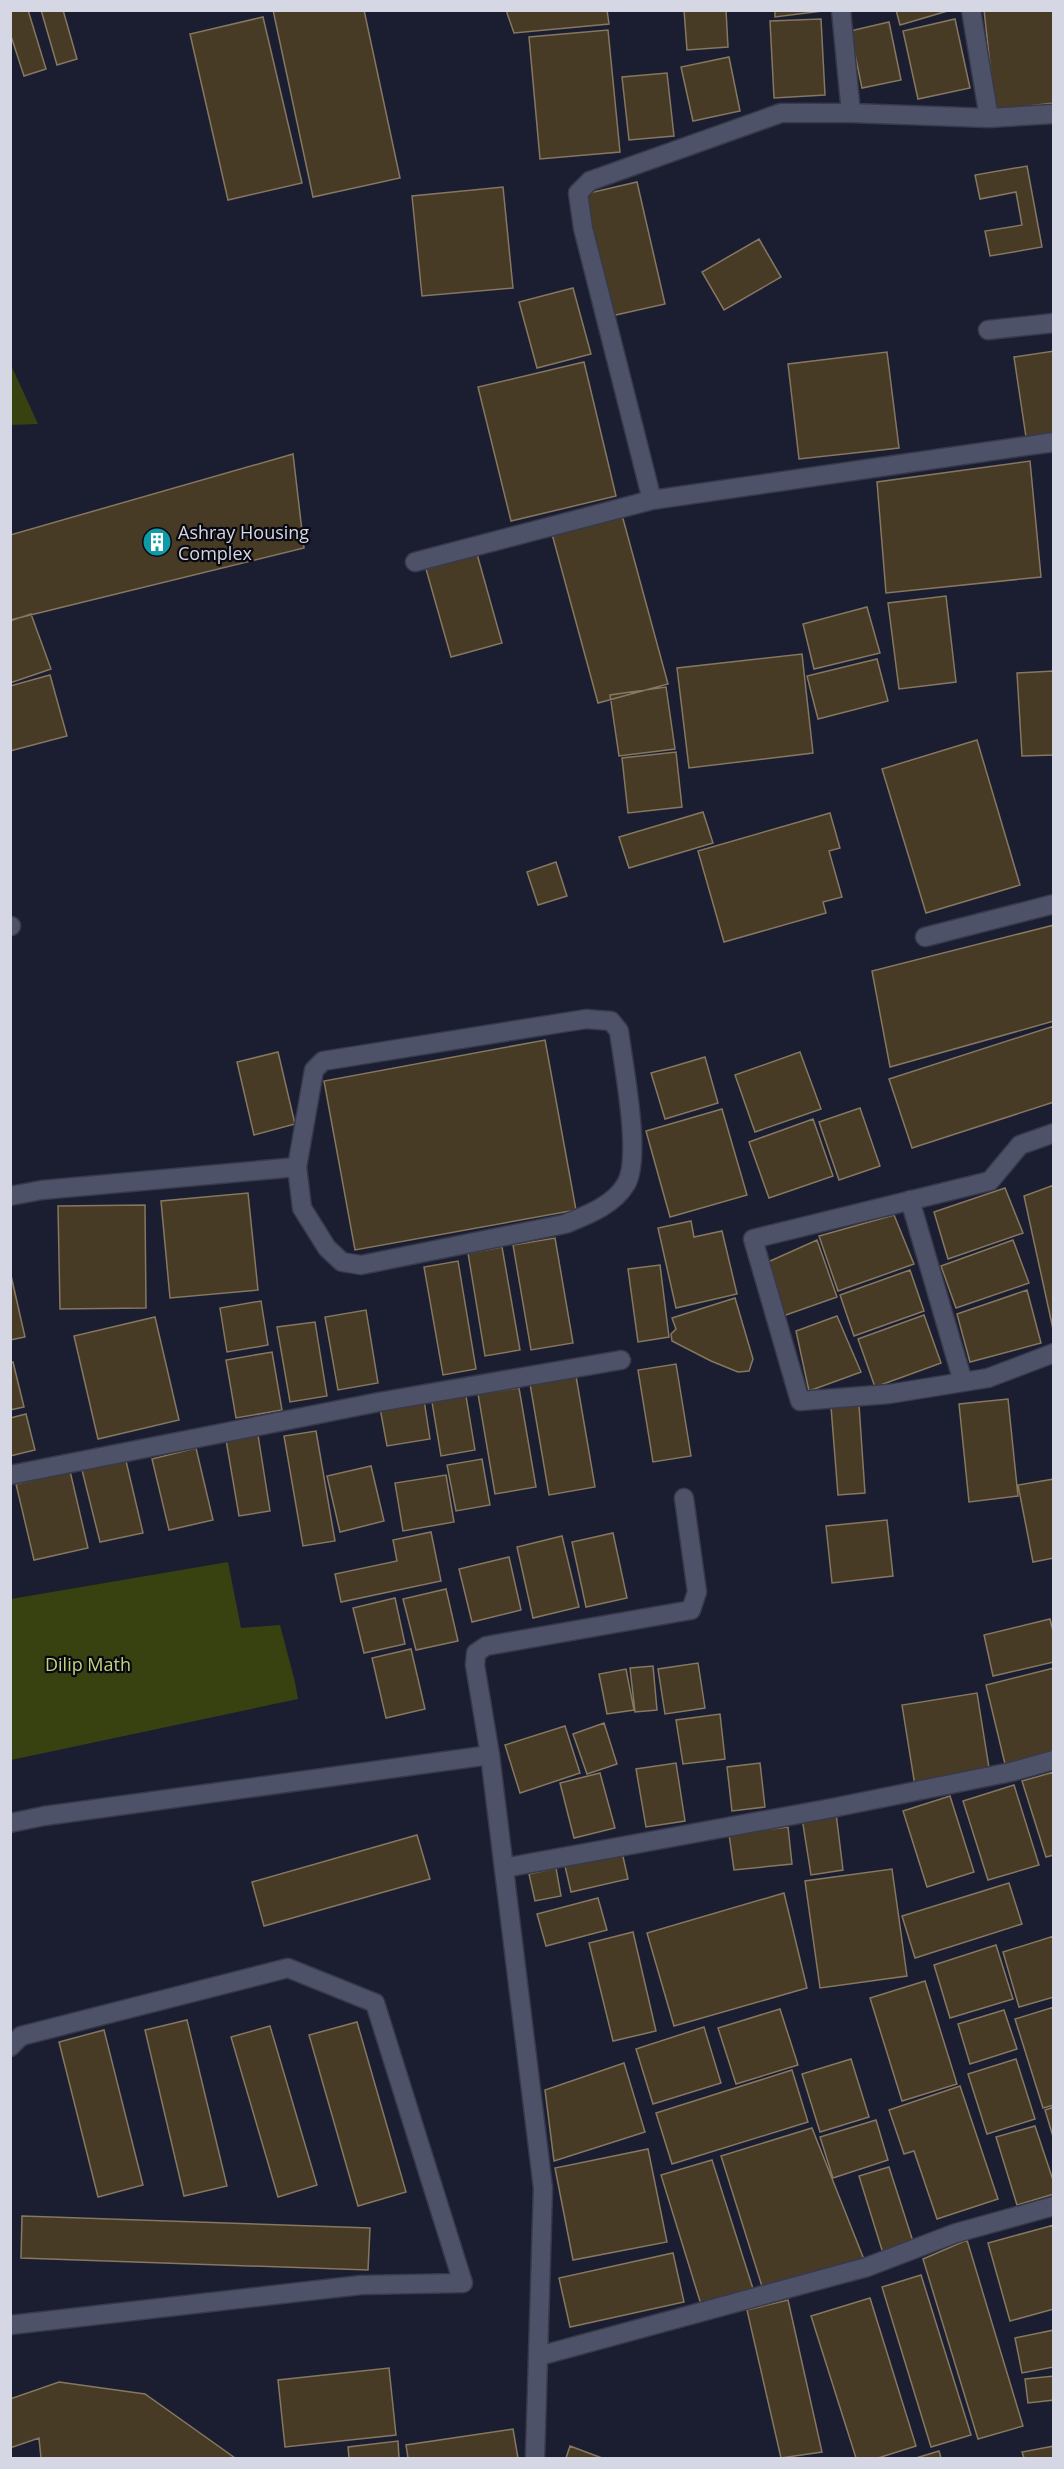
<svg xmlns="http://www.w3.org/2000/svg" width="1064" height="2469" font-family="'Open Sans',sans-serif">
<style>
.green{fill:#384110}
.building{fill:#483b26;stroke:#857760;stroke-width:1.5}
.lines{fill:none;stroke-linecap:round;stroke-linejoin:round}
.lane-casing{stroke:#38394a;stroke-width:21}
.street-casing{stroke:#38394a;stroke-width:21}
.lane{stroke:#4e5269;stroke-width:18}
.street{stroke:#4e5269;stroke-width:18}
.labels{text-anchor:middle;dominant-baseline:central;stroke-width:4.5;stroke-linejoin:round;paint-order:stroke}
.poi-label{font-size:18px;fill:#d5d7e5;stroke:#080911;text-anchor:start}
.park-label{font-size:18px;fill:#c1d57f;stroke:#080911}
</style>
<rect width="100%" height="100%" fill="#1b1e31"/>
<path class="green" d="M11,365L38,424L11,425Z
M228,1562L241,1628L280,1625L295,1682L298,1699L11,1760V1599Z"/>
<path class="building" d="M10,10H28L46,69L24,76L10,33Z
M41,10H63L77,59L57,65Z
M273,10H364L400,178L313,197Z
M506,10H607L609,24L514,33Z
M684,10H726L728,47L687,50Z
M775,10H822L823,11L775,17Z
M896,10H951L900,25Z
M984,10H1054V103L995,110Z
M263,17L302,183L228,200L190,34Z
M821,19L825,95L774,98L770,21Z
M955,19L970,88L918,99L903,31Z
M889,22L901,80L862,88L850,31Z
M608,30L620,152L540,159L529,37Z
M729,57L740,111L693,121L681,67Z
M667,73L674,136L629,140L622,77Z
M1027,166L1042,247L990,256L985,231L1022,225L1016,192L980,199L975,175Z
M637,182L665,304L611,316L585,194Z
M503,187L513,288L422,296L412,196Z
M759,239L781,277L724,310L702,272Z
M573,288L591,354L537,368L519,302Z
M1054,351V433L1026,437L1014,357Z
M887,352L899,448L799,459L788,364Z
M584,362L616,496L511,521L478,387Z
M293,454L304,548L10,620V535Z
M1030,461L1041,577L886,593L877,482Z
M622,515L668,684L598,703L552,534Z
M477,554L502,643L451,657L426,569Z
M946,596L956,682L899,689L888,603Z
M867,607L880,653L814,669L803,624Z
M31,614L51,669L10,683V621Z
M802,654L813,753L689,768L677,668Z
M877,659L888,701L818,719L807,676Z
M1054,671V755L1022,756L1017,673Z
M50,675L67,736L10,751V686Z
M666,687L675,749L619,756L610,695Z
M977,740L1020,885L926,913L882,769Z
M676,752L682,807L628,813L622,758Z
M703,812L713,843L629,868L619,837Z
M830,813L840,848L829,851L842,897L823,902L826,913L724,942L698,851Z
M556,862L567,896L538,905L527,872Z
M1054,925V1021L890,1067L872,971Z
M1054,1026V1102L912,1148L889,1079Z
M545,1040L576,1210L355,1250L324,1081Z
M278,1052L295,1124L254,1135L237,1062Z
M800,1052L821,1109L755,1132L735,1075Z
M705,1057L718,1103L665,1119L651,1073Z
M860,1108L880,1166L839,1180L819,1122Z
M722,1109L747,1195L670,1217L646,1131Z
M813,1119L833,1176L769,1198L749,1142Z
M1054,1185V1329H1053L1024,1196Z
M1005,1188L1023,1233L948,1259L934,1212Z
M248,1193L258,1290L170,1298L161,1201Z
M145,1205L146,1308L60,1309L58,1206Z
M894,1215L914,1264L838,1291L819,1236Z
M691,1221L694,1237L722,1231L737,1294L676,1308L658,1228Z
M555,1238L573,1343L531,1350L513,1245Z
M817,1240L837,1297L783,1316L768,1262Z
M1013,1240L1029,1283L956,1308L941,1266Z
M502,1247L520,1350L485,1356L468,1253Z
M458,1261L476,1369L443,1375L424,1267Z
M660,1265L669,1337L638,1342L628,1269Z
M910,1270L924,1311L854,1336L840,1295Z
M10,1271L25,1337L10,1340Z
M1027,1290L1041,1343L970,1362L957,1314Z
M735,1298L753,1359L749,1371L738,1372L711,1361L672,1341L671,1334L676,1329L672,1318Z
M261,1301L268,1345L227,1352L220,1308Z
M366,1310L378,1383L338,1390L325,1317Z
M924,1315L941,1363L875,1387L858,1339Z
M837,1316L861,1372L809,1391L796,1331Z
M155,1317L179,1420L98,1439L74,1336Z
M315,1322L327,1396L290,1402L277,1327Z
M272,1352L282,1410L236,1418L226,1360Z
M13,1362L24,1407L10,1410V1363Z
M676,1364L691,1456L653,1462L638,1370Z
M576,1376L595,1487L549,1495L530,1384Z
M519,1388L536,1487L495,1494L478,1394Z
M466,1396L475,1450L441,1456L432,1402Z
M1008,1399L1018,1496L969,1502L959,1404Z
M424,1400L430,1439L387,1446L380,1408Z
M859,1405L865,1493L838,1495L831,1407Z
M26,1414L35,1450L10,1456V1418Z
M316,1431L335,1541L303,1546L284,1436Z
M258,1435L270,1511L239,1516L226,1440Z
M196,1448L213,1520L169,1530L152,1459Z
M482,1459L490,1505L456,1511L447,1465Z
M126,1461L143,1533L100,1542L82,1470Z
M371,1466L384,1521L340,1532L327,1476Z
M70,1471L88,1548L34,1560L16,1484Z
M446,1475L454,1522L403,1531L395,1483Z
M1054,1479V1558L1033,1562L1018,1485Z
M887,1520L893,1576L832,1583L826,1526Z
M431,1532L441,1581L341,1602L335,1574L397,1561L393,1540Z
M613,1533L627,1598L586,1607L572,1542Z
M562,1536L579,1607L533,1618L517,1547Z
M509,1557L521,1610L472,1622L459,1569Z
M446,1589L458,1641L416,1650L403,1599Z
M395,1598L405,1644L364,1653L353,1608Z
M1050,1619L1054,1635V1662L993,1676L984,1635Z
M411,1649L425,1709L386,1718L372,1658Z
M698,1663L705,1708L665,1714L658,1669Z
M653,1666L657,1710L635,1712L630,1668Z
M1054,1668V1751L1005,1764L986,1685Z
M626,1669L634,1710L607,1714L599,1674Z
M977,1693L990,1774L915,1786L902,1705Z
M720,1714L725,1759L683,1764L676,1720Z
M604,1723L617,1764L587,1774L573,1734Z
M565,1726L580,1773L520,1793L505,1745Z
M676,1763L685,1821L646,1827L636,1769Z
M760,1763L765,1807L732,1811L727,1767Z
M1054,1772V1855L1046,1857L1022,1781Z
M600,1773L615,1828L574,1838L560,1783Z
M1014,1785L1039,1865L988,1880L963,1801Z
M950,1796L974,1872L927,1887L903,1811Z
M836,1813L843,1870L811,1875L802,1818Z
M788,1827L792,1864L734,1870L729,1834Z
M417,1835L430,1879L264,1926L252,1882Z
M622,1852L628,1879L571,1892L565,1866Z
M556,1868L561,1896L535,1901L529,1874Z
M892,1869L907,1976L820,1988L805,1881Z
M1009,1883L1022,1924L915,1958L902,1916Z
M784,1893L807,1988L674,2026L647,1933Z
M598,1898L607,1930L546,1946L537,1914Z
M633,1932L656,2031L613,2041L589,1943Z
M1054,1936V1997L1019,2007L1003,1952Z
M996,1945L1013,1999L950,2018L934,1965Z
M925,1981L957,2084L902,2101L870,1998Z
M1054,2007V2105L1043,2108L1015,2019Z
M780,2009L798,2065L736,2084L718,2028Z
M1004,2010L1017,2049L970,2064L958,2024Z
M187,2020L227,2186L184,2196L145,2030Z
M357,2022L406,2192L358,2206L309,2035Z
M270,2026L317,2185L278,2197L231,2037Z
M704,2027L721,2083L653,2104L636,2049Z
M104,2030L143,2185L98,2197L59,2042Z
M851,2059L869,2117L820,2132L802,2074Z
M1016,2059L1035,2119L987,2134L968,2074Z
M624,2063L645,2132L554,2161L545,2090Z
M792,2070L808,2122L672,2164L656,2113Z
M960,2086L998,2199L937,2219L914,2151L904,2154L889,2110Z
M1054,2107V2140L1045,2110Z
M876,2120L888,2160L833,2178L820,2137Z
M1035,2126L1054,2183V2194L1017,2205L996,2137Z
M812,2128L867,2267L766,2299L721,2156Z
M648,2149L667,2242L573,2260L555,2168Z
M712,2160L755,2295L703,2311L661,2175Z
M889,2167L917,2254L886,2263L859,2176Z
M22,2216L370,2228L368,2270L21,2258Z
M1054,2225V2309L1010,2321L988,2243Z
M967,2240L1023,2426L978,2439L923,2259Z
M673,2253L684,2302L570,2327L559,2278Z
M921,2275L971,2435L931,2447L882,2287Z
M870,2298L916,2446L878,2458H856L811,2316Z
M788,2300L822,2452L781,2458L747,2310Z
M1054,2330V2367L1022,2373L1015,2338Z
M389,2368L396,2435L285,2447L278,2380Z
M1054,2376V2400L1028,2403L1025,2379Z
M59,2382L145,2394L235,2458H41L39,2438L10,2448V2399Z
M513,2429L518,2458H408L406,2445Z
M398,2441L399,2458H349L348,2447Z
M570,2446L602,2458H566Z
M1054,2446V2458H1024L1022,2452Z
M939,2451L941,2458H916Z"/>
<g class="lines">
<g class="lane-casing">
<path id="lane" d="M988,330L1054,323
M586,1019L611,1021L619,1031C623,1064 642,1157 626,1184C614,1205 587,1215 565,1224L361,1265L342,1262L327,1248L302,1208L297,1167L314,1070L323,1061Z
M1054,1133L1020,1145L990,1181L753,1239L800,1401L889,1394L988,1378L1054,1353
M10,1196L42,1190L297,1167
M910,1200L963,1382
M10,2047L21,2036L288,1968L375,2003L463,2283L361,2285L10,2325"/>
</g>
<g class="street-casing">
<path id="street" d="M841,10L851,113
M971,10L989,118
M652,500L583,228L578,193L590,181L781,113H851L989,118L1054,114
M415,562L652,500L1054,442
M10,926H11
M925,937L1054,904
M10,1475L379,1402L621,1360
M490,1755L475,1665L476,1653L486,1646L691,1610L697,1592L684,1498
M10,1823L44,1816L490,1755L543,2188L535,2458
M504,1868L832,1808L1011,1772L1054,1760
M539,2356L867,2267L956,2233L1054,2206"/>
</g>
<use href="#lane" class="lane"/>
<use href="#street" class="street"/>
</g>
<defs>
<g id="building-disc" transform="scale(1.5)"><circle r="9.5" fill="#0f9aa8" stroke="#080911"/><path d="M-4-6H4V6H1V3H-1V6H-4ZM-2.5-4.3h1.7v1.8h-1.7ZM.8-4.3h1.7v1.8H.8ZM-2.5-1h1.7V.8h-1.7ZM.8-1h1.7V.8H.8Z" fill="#fff"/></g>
</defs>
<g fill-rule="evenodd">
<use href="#building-disc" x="157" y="542"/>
</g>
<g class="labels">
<g class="poi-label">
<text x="178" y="532">Ashray Housing<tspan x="178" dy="21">Complex</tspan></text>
</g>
<g class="park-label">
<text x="88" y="1664">Dilip Math</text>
</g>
</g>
<rect width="1064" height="2469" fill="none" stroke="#d5d7e5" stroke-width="24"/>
</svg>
